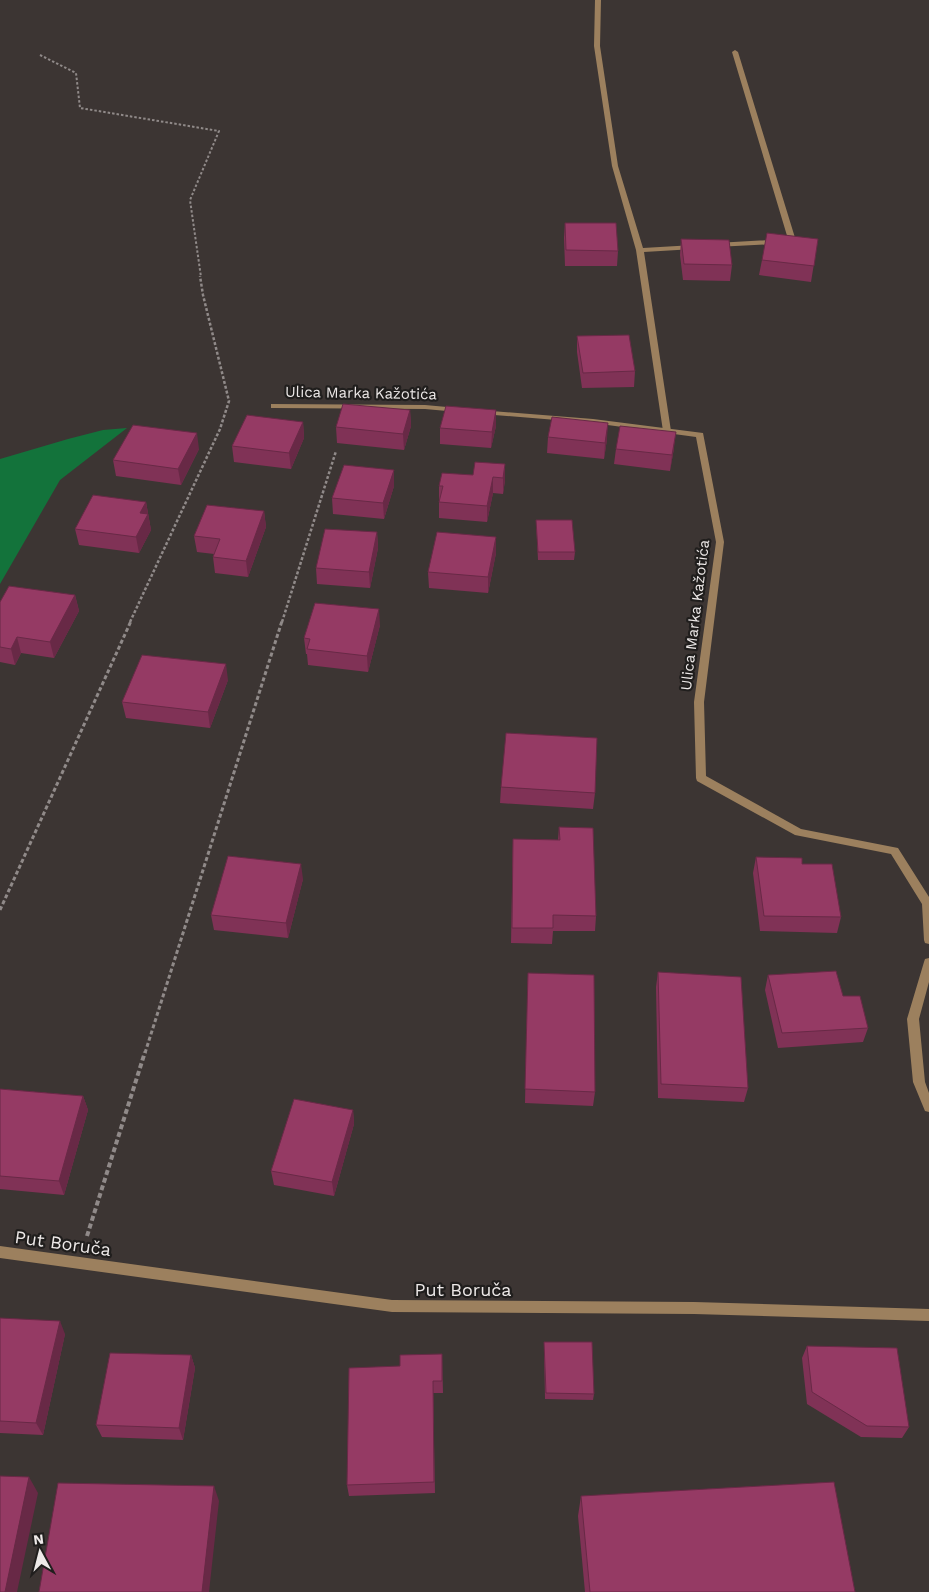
<svg xmlns="http://www.w3.org/2000/svg" width="929" height="1592" font-family="'Work Sans',sans-serif">
<style>
.green{fill:#13733b}
.lines{fill:none;stroke-linecap:round;stroke-linejoin:round}
.path-far3{stroke:#908a89;stroke-width:2;stroke-dasharray:2.5 2;stroke-linecap:butt}
.path-far2{stroke:#908a89;stroke-width:2.5;stroke-dasharray:3 2;stroke-linecap:butt}
.path-far1{stroke:#908a89;stroke-width:3;stroke-dasharray:4 2.5;stroke-linecap:butt}
.path{stroke:#908a89;stroke-width:4;stroke-dasharray:5 3;stroke-linecap:butt}
.service{fill:#9c805e;fill-rule:evenodd}
.minor{fill:#9c805e;fill-rule:evenodd}
.wall{fill:#803256}
.shaded-wall{fill:#682946}
.building{fill:#953a64;stroke:#682946}
.labels{text-anchor:middle;dominant-baseline:central;stroke-width:4.5;stroke-linejoin:round;paint-order:stroke}
.street-label{font-size:15px;fill:#ede9e8;stroke:#201e1d}
.near-street-label{font-size:18px;fill:#ede9e8;stroke:#201e1d}
</style>
<rect width="100%" height="100%" fill="#3c3533"/>
<path class="green" d="M127,428L60,480L0,584V459L68,439L103,430Z"/>
<g class="lines">
<path class="path-far3" d="M40,55L76,73L80,108L219,131L190,200L201,277"/>
<path class="path-far2" d="M130,622L220,429L229,401L203,295L200,276
M282,622L336,451"/>
<path class="path-far1" d="M0,910L131,621
M145,1053L282,621"/>
<path class="path" d="M87,1236L145,1052"/>
<path class="service" d="M595,0H601L600,46L618,166L643,248L694,245L698,247L694,249L644,252L671,431L667,433L663,431L636,250L612,166L594,46Z
M735,50L738,52L796,241L795,243L716,247L712,245L716,243L788,239L732,52Z"/>
<path class="minor" d="M271,404L425,405L458,408L462,410L458,412L425,409L274,408H271Z
M479,410L593,419L703,433L724,542L704,702L706,776L801,829L898,848L929,897V944L925,943L924,940L922,904L891,854L795,835L697,781L696,778L694,702L716,542L696,437L593,423L482,414H479Z
M929,958V982L919,1019L925,1082L929,1093V1112L925,1111L913,1082L907,1019L924,962L925,959Z
M0,1246L392,1300L694,1302L929,1309V1321L694,1314L392,1312L0,1258Z"/>
</g>
<path class="wall" d="M565,223L618,251L617,266H565L564,238Z
M681,239L732,265L730,281L683,280L680,255Z
M818,239L811,282L759,275L762,260Z
M577,336L635,371L634,387L582,388L577,352Z
M410,410L411,426L404,450L337,443L336,427Z
M496,410V426L491,448L440,444V428Z
M303,422L304,438L291,469L234,462L232,446Z
M548,437L607,439L604,459L547,453Z
M674,448L670,471L614,464L616,449Z
M199,449L181,485L116,476L113,460Z
M505,464V480L503,494L493,493L487,522L439,518V486Z
M394,486L384,519L333,514L332,498Z
M146,502L151,530L139,553L79,545L75,529Z
M264,511L266,527L248,577L215,573L213,557L214,554L197,552L194,536Z
M536,520L575,552L574,560H538Z
M377,532L378,548L370,588L317,584L316,568Z
M496,537V553L488,593L429,588L428,572Z
M75,595L79,611L54,658L21,653L15,665L0,662V602Z
M380,625L368,672L308,665L307,654H306L304,638Z
M228,680L210,728L126,718L122,702Z
M501,787L595,793L593,809L500,803Z
M559,827L596,916L595,931H553L552,944L511,943L513,839L558,840Z
M756,857L802,864L841,917L837,933L760,931L753,873Z
M303,879L288,938L214,930L211,915Z
M658,972L748,1088L744,1102L658,1098L656,987Z
M528,973L595,1092L593,1106L525,1103Z
M768,975L843,996L868,1028L863,1042L778,1048L765,990Z
M0,1089L83,1096L88,1110L64,1195L0,1189Z
M353,1110L354,1124L334,1196L274,1185L271,1171Z
M0,1318L65,1334L43,1435L0,1433Z
M544,1342L594,1394L593,1400L545,1399L544,1348Z
M807,1346L909,1427L902,1438L861,1437L807,1404L802,1358Z
M442,1354L443,1393H433L435,1493L349,1496L347,1485L400,1366Z
M191,1355L195,1368L183,1440L102,1437L96,1425Z
M581,1496L855,1592H585L578,1516Z"/>
<path class="shaded-wall" d="M410,410L411,426L404,450L403,434Z
M496,410V426L491,448L492,432Z
M303,422L304,438L291,469L289,453Z
M608,423L607,439L604,459L605,443Z
M676,432L674,448L670,471L672,455Z
M197,433L199,449L181,485L178,469Z
M505,464V480L503,494V478Z
M394,470V486L384,519L383,503Z
M493,477V493L487,522V506Z
M146,502L151,530L139,553L136,537L140,513Z
M264,511L266,527L248,577L246,561Z
M377,532L378,548L370,588L369,572Z
M496,537V553L488,593V577Z
M75,595L79,611L54,658L50,642Z
M379,609L380,625L368,672L367,656Z
M17,637L21,653L15,665L11,649Z
M226,664L228,680L210,728L208,712Z
M301,864L303,879L288,938L286,923Z
M83,1096L88,1110L64,1195L59,1181Z
M353,1110L354,1124L334,1196L332,1182Z
M60,1321L65,1334L43,1435L36,1423Z
M191,1355L195,1368L183,1440L179,1428Z
M29,1477L38,1493L17,1592H5Z
M214,1486L219,1501L209,1592H202Z"/>
<path class="building" d="M565,223H616L618,251L566,250Z
M767,233L818,239L814,266L762,260Z
M681,239L729,240L732,265L684,264Z
M629,335L635,371L583,373L577,336Z
M343,404L410,410L403,434L336,427Z
M446,406L496,410L492,432L440,428Z
M247,415L303,422L289,453L232,446Z
M552,417L608,423L605,443L548,437Z
M133,425L197,433L178,469L113,460Z
M620,426L676,432L672,455L616,449Z
M475,462L505,464L503,478L493,477L487,506L439,502L443,486H439L442,473L473,475Z
M344,465L394,470L383,503L332,498Z
M93,495L146,502L140,513L148,514L136,537L75,529Z
M207,505L264,511L246,561L213,557L220,539L194,536Z
M536,520H572L575,552H538Z
M325,529L377,532L369,572L316,568Z
M437,532L496,537L488,577L428,572Z
M9,586L75,595L50,642L17,637L11,649L0,647V602Z
M315,603L379,609L367,656L307,649L310,639L304,638Z
M142,655L226,664L208,712L122,702Z
M506,733L597,738L595,793L501,787Z
M559,827L593,828L596,916L553,915V928H512L513,839L560,840Z
M228,856L301,864L286,923L211,915Z
M756,857L802,858V864H832L841,917L764,916Z
M836,971L843,996H860L868,1028L782,1033L768,975Z
M658,972L741,977L748,1088L661,1084Z
M528,973L594,975L595,1092L525,1089Z
M0,1089L83,1096L59,1181L0,1176Z
M294,1099L353,1110L332,1182L271,1171Z
M0,1318L60,1321L36,1423L0,1421Z
M544,1342H592L594,1394L546,1393Z
M807,1346L897,1348L909,1427L867,1426L812,1392Z
M110,1353L191,1355L179,1428L96,1425Z
M442,1354V1381H433L434,1482L347,1485L349,1368L400,1366V1355Z
M0,1476L29,1477L5,1592H0Z
M834,1482L855,1592H590L581,1496Z
M58,1483L214,1486L202,1592H39Z"/>
<g class="labels">
<g class="street-label">
<text transform="translate(361 393) rotate(1)">Ulica Marka Kažotića</text>
<text transform="translate(695 615) rotate(-83)">Ulica Marka Kažotića</text>
</g>
<g class="near-street-label">
<text transform="translate(63 1243) rotate(8)">Put Boruča</text>
<text x="463" y="1289">Put Boruča</text>
</g>
</g>
<g transform="translate(40 1552) rotate(353)" stroke="#201e1d" stroke-width="4" paint-order="stroke">
<path d="M0-4L9 19L0 12L-9 19Z" fill="#ede9e8"/>
<text y="-8" font-size="14" font-weight="bold" text-anchor="middle" fill="#ede9e8">N</text>
</g>
</svg>
